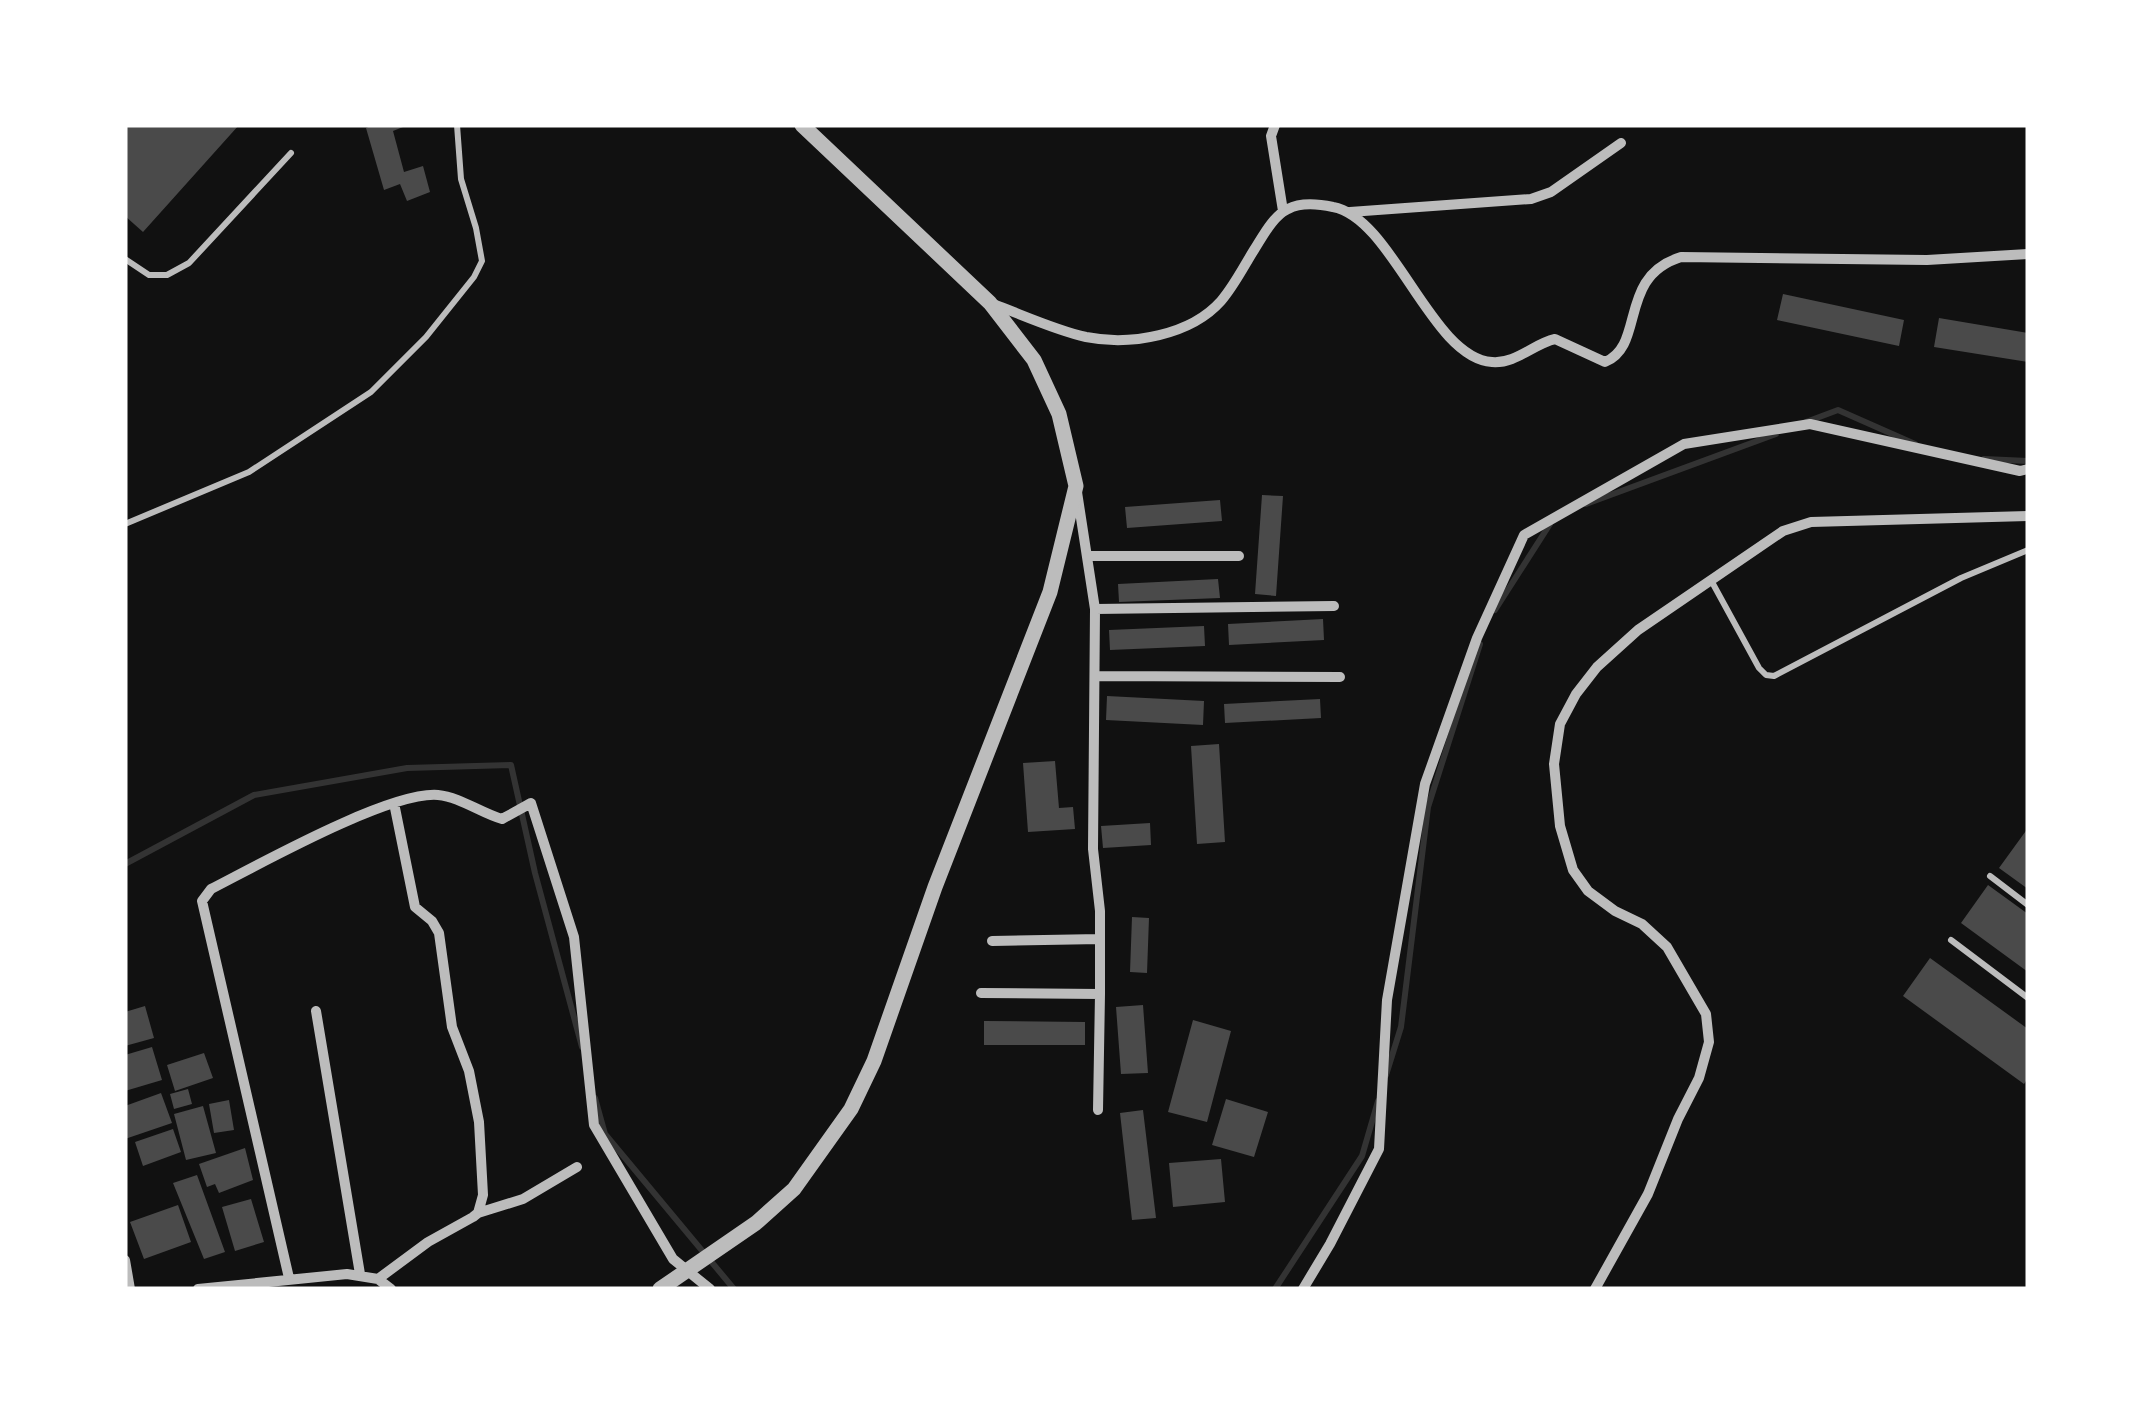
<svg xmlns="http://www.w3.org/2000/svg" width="2153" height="1414" font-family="Commissioner,sans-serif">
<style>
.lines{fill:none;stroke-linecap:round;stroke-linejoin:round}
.stream{stroke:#333;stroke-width:6}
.building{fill:#4a4a4a}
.service{stroke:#bcbcbc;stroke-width:6}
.minor{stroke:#bcbcbc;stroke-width:10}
.tertiary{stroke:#bcbcbc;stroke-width:15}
</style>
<rect width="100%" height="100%" fill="#111"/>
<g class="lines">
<path class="stream" d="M1806,422L1838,410L1915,444
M1984,459L2028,461
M1586,504L1776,434
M1495,610L1550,524
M125,864L254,795L407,768L511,765L535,873L582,1047
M1386,1075L1401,1027L1428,807L1480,644
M595,1098L605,1134L734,1289
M1275,1289L1362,1156L1378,1101"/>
</g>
<path class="building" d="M125,125H239L143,232L125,216Z
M373,125H408L393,131L404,172L423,166L430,192L407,201L400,184L384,190L366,128Z
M1783,294L1904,320L1899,346L1777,320Z
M1939,318L2028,333V362L1934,347Z
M1262,495L1283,496L1276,596L1255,594Z
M1220,500L1222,521L1127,528L1125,507Z
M1218,579L1220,598L1119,602L1118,584Z
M1323,619L1324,640L1229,645L1228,624Z
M1204,626L1205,646L1110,650L1109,630Z
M1107,696L1204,701L1203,725L1106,720Z
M1320,699L1321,718L1225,723L1224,704Z
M1219,744L1225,842L1197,844L1191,746Z
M1055,761L1059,808L1073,807L1075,829L1028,832L1023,763Z
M1150,823L1151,845L1103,848L1101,826Z
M2028,828V889L1999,868Z
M1988,885L2028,914V972L1961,923Z
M1132,917L1149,918L1147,973L1130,972Z
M1930,958L2028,1029V1078L2024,1084L1903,996Z
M1143,1005L1148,1073L1121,1074L1116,1007Z
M145,1006L154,1038L125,1046V1012Z
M1193,1020L1231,1031L1207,1122L1168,1112Z
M984,1021L1085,1022V1045H984Z
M152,1047L162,1080L125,1091V1055Z
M204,1053L213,1078L175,1091L167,1065Z
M188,1089L192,1104L174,1109L170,1094Z
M161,1093L172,1123L125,1139V1106Z
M1226,1099L1268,1112L1254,1157L1212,1145Z
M229,1100L234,1130L214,1133L209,1104Z
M203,1106L216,1153L186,1160L174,1114Z
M1143,1110L1156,1218L1132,1220L1120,1113Z
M173,1129L181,1152L143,1166L135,1142Z
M245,1148L253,1180L219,1193L215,1184L207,1187L199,1164Z
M1221,1159L1225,1202L1173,1207L1169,1163Z
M197,1175L225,1252L204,1259L173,1183Z
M251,1199L264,1242L235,1251L222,1207Z
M178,1205L191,1242L144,1259L130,1222Z"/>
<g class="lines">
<path class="service" d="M125,259L149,275H167L189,263L291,153
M125,524L249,472L371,392L426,337L474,277L482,261L476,228L461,179L457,125
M1712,582L1759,668L1766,675L1774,676L1961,578L2028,550
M1990,876L2028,905
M1951,940L2028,998"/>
<path class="minor" d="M1275,125L1271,136L1283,211
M1350,212L1531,199L1551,192L1621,143
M993,304C1023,315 1055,330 1086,337C1131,346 1191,335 1221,301C1234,286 1244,266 1254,250C1263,236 1273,216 1288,209C1301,202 1319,204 1333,207C1393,218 1431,358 1492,362C1516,364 1533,344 1555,339L1605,362C1646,345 1617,277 1681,257L1927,260L2028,254
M1077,492L1095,609L1093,849L1100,911V994L1098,1110
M1089,556H1239
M1095,609L1334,606
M1096,676L1340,677
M992,941L1100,939
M981,993L1100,994
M316,1011L360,1274
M478,1213L523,1199L577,1167
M125,1260L130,1289
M289,1278L202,901L211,889C258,865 390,791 438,795C460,797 481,813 502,819L531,803L574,937L594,1125L673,1259L710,1289
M378,1279L428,1242L473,1217L478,1213L483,1195L479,1122L469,1071L452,1027L439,933L432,921L415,907L394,803
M198,1289L347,1274L378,1279L391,1289
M1303,1289L1330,1244L1379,1149L1387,1000L1425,784L1477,638L1524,535L1684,444L1810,424L2020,471L2028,469
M1595,1289L1648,1194L1678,1119L1699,1078L1709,1042L1706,1014L1667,947L1642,924L1615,911L1588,891L1573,870L1560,826L1554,764L1560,724L1576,694L1597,667L1638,630L1783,531L1811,522L2028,516"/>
<path class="tertiary" d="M660,1289L756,1223L794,1189L851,1109L874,1061L935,887L1050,592L1076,486L1059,414L1034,360L990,303L802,125"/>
</g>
<rect width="2153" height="1414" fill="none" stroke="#ffffff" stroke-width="255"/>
</svg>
